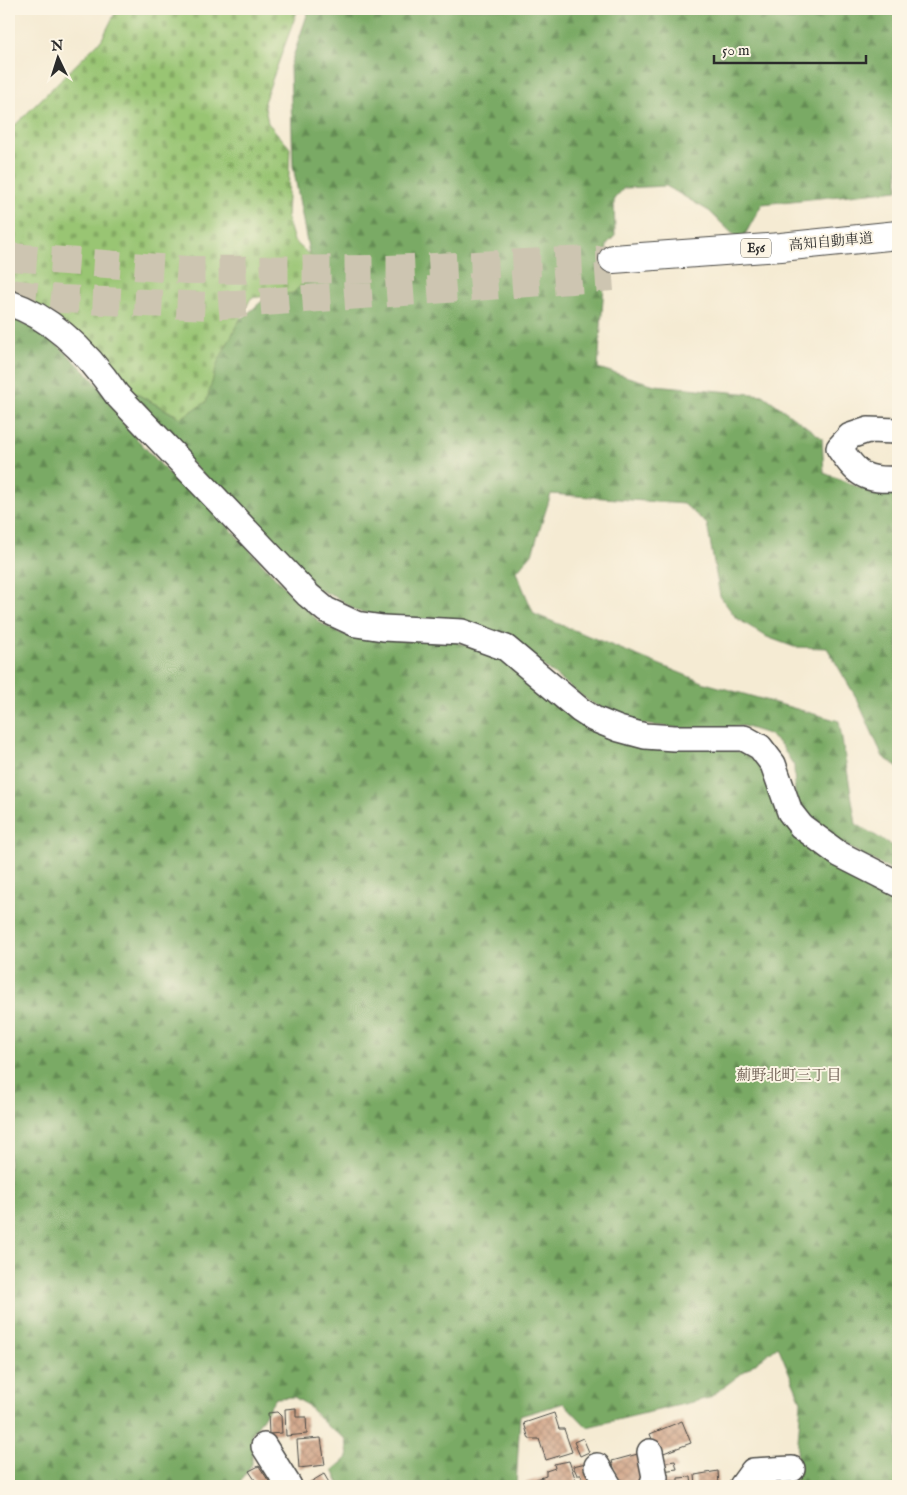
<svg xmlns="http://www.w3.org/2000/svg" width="907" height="1495" font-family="'IM FELL English','Noto Serif JP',serif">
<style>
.forest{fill:url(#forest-firs);stroke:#526a48}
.cemetery{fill:url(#cemetery-stones);stroke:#62784f}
.building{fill:url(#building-cross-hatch)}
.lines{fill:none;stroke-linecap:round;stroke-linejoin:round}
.motorway-tunnel{stroke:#cdc5b1;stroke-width:28;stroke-dasharray:28 14;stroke-linecap:butt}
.minor-casing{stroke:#494844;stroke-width:28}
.motorway-casing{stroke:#494844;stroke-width:30}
.minor{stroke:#fff;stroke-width:25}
.motorway{stroke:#fff;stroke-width:28}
.labels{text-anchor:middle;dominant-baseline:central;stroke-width:4;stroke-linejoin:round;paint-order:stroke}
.shield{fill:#fcf5e5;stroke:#6a6863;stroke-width:1}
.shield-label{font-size:12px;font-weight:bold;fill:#2b2b2b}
.street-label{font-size:14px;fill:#2b2b2b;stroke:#fcf5e5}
.neighbourhood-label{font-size:15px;fill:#645348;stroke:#fcf5e5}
</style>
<defs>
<pattern id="forest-firs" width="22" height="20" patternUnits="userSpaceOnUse" patternTransform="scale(1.25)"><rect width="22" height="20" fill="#7aaa65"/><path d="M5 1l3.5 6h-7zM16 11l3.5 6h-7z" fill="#648b53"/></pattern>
<pattern id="cemetery-stones" width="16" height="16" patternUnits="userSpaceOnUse" patternTransform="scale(1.25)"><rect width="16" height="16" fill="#99c573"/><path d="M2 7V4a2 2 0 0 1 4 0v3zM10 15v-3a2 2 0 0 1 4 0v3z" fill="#84a964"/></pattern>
<pattern id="building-cross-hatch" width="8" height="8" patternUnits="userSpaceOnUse" patternTransform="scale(1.25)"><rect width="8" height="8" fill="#cd9d7f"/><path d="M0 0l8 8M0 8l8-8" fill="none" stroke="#a78068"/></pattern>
</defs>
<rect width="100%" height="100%" fill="#fcf5e5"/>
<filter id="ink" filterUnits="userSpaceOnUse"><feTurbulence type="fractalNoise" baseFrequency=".02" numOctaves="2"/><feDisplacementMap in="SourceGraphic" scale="10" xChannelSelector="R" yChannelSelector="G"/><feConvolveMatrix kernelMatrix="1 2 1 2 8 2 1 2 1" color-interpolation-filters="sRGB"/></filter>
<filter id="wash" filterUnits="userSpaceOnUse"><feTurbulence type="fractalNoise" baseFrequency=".0096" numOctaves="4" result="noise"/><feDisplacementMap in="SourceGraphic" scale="20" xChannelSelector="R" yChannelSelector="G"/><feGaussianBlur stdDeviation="1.12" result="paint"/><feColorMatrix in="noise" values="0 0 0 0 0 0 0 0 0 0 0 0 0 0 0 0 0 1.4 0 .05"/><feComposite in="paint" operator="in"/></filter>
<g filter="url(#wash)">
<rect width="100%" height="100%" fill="#f5ebd3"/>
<path class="forest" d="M309,9H898V190L762,204L741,242L709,211L666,186L624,188L614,199L615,236L607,244L598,368L655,385L763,395L822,438L824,473L876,494L898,492V767L883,757L857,699L827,648L794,647L767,637L736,618L720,596L707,524L684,504L551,494L532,554L516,572L534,614L705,683L839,721L856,824L898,849V874L832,838L806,817L795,796L794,766L781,745L768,734L743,726L698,730L639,724L613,714L588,701L509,639L356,611L338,598L310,586L131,400L135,393L175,415L218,352L230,329L310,259L293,166L290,66Z
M9,317L32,327L60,347L93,379L127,428L173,478L187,482L300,604L321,623L339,633L364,638L450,639L504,660L586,723L741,752C758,761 761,767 769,784L898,896V1486H797L795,1481L801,1401L778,1346L709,1398L587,1427L564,1403L520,1416L516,1486H340L333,1470L348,1457L346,1439L328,1427L306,1404L294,1397L276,1398L252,1434V1464L238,1486H9Z"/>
<path class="cemetery" d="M114,9H298L264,102L268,123L290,148L287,218L294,241L322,266L293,293L251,298L218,362L206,402L181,418L128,389L83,337L9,286V131L102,39L115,13Z"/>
<g id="blocks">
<path class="building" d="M296,1408V1417H306L307,1434L286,1436L285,1409Z
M277,1412L281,1416L282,1433L269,1434L268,1413Z
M554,1413L559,1429H564L572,1452L546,1460L539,1439H529L524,1423Z
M682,1421L691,1443L658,1455L650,1434Z
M321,1438L325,1465L299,1468L297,1440Z
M583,1438L589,1452L580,1456L574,1442Z
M645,1452L644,1481L626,1486H619L612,1461Z
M569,1461L578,1486H519L518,1485L546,1476V1471L555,1468L554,1464Z
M675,1461L677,1469L662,1471L661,1463Z
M586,1463V1473L595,1470L600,1486H585L581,1475H577L573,1466Z
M259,1466L272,1486H259L249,1471Z
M718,1471L719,1486H696L695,1475Z
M324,1474L331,1486H308L307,1484Z
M691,1477L692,1486H664L663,1481H678V1478Z
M787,1481V1486H759V1483Z"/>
</g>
</g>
<g filter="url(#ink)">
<use href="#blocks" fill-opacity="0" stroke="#494844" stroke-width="1"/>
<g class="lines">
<path class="motorway-tunnel" d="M9,257L188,270L388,269L613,259
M9,293L61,299L209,306L613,277"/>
<g class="minor-casing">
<path id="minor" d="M9,303C55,318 90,356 117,395L308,595L326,610L356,624L383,628L462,632L506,648L580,710L594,719L619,729L645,736L674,738H744L760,747L773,764L790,812L801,826L839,854L898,884
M898,431L868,430L850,436L839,448C858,475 864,481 898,479
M264,1446L289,1486
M650,1452L655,1477L652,1486
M597,1466L609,1486
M742,1486L753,1471L792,1469"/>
</g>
<g class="motorway-casing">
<path id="motorway" d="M613,259L781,247L898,235"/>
</g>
<use href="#minor" class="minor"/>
<use href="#motorway" class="motorway"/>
</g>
</g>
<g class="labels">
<rect class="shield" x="741" y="238.5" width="30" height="19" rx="4"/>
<g class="shield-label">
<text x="756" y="248">E56</text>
</g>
<g class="street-label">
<text transform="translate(831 242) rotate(-5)">高知自動車道</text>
</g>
<g class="neighbourhood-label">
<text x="789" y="1075">薊野北町三丁目</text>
</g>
</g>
<rect width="907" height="1495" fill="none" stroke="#fcf5e5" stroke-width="30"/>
<g transform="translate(58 58) rotate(356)" stroke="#fcf5e5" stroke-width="4" paint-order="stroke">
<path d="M0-4L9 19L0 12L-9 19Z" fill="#2b2b2b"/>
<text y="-8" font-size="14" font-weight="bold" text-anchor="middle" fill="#2b2b2b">N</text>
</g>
<path d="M714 55v8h152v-8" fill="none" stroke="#2b2b2b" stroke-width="2.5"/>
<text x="722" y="55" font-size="15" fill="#2b2b2b" stroke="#fcf5e5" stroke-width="4" paint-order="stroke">50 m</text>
</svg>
